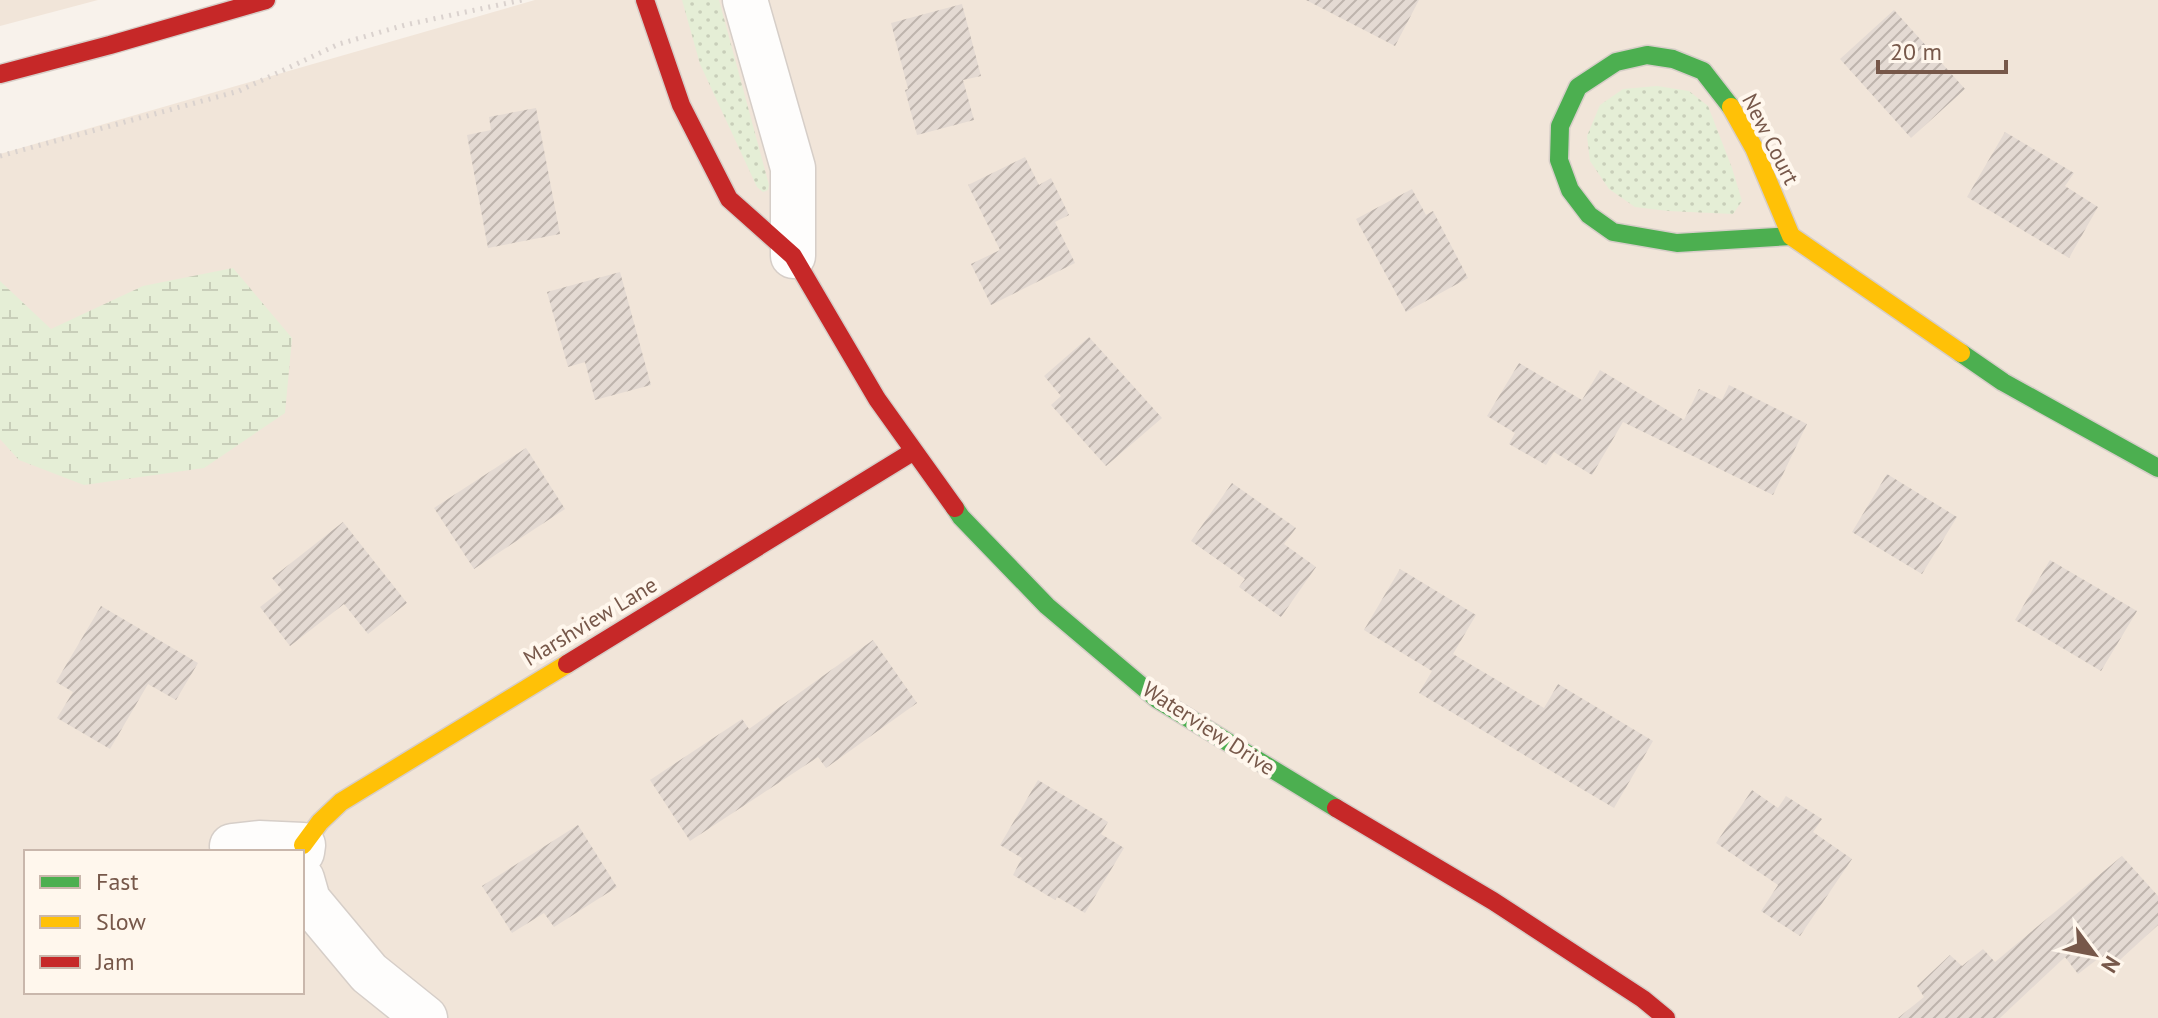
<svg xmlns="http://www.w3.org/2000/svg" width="2158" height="1018" font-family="'PT Sans',sans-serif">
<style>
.residential{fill:#f1e5d9;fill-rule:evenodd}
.grass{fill:url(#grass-dots)}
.wetland{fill:url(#wetland-marsh)}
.building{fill:url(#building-hatch)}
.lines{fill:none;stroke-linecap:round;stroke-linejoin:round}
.street-casing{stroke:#d6cec8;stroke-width:47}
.fast-casing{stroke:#d7cec8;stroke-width:21}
.slow-casing{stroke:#d7cec8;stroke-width:21}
.jam-casing{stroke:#d7cec8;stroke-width:21}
.path{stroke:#dad2ce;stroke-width:5;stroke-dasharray:2 6;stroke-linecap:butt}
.street{stroke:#fefdfc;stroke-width:44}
.fast{stroke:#4caf50;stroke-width:18}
.slow{stroke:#ffc107;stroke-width:18}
.jam{stroke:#c62828;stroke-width:18}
.labels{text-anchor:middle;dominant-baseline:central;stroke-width:8;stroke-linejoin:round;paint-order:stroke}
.street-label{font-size:22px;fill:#77584a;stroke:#fff7ed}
</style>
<defs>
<pattern id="grass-dots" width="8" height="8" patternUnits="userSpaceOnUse" patternTransform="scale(2)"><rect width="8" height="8" fill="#e5eed6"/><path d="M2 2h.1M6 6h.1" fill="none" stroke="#c8ceb9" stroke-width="1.8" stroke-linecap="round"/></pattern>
<pattern id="wetland-marsh" width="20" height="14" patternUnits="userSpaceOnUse" patternTransform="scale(2)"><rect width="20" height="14" fill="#e5eed6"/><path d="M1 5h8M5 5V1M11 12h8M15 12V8" fill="none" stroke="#c8ceb9"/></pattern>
<pattern id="building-hatch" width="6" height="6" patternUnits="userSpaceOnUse" patternTransform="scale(2)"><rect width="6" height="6" fill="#e4dad3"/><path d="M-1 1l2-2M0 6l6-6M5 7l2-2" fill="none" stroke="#beb4ad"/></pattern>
</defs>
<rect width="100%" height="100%" fill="#f8f2eb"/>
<path class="residential" d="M0,0H98L0,26Z
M535,0H2158V1018H0V154ZM26,852H302V992H26Z"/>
<path class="grass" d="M682,0H719L769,185L768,190L763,192L757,187L700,64Z
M1657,86L1689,91L1708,106L1732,168L1742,201L1733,214L1668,211L1635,207L1609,189L1590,161L1587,136L1600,105L1623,89Z"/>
<path class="wetland" d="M233,268L292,338L285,413L204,468L84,485L19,460L0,439V281L51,329L143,286Z"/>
<path class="building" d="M1306,0H1419L1395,46Z
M962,4L981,76L963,80L974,120L917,135L905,90L908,89L891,23Z
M1894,10L1965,89L1911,138L1840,59Z
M536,108L560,234L488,248L467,135L491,130L489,117Z
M2005,132L2074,173L2065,186L2098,207L2069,258L1967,197Z
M1025,157L1039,185L1051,178L1069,215L1055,222L1075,263L991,305L971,264L1000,250L968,185Z
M1412,189L1426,215L1433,211L1468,278L1406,312L1356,219Z
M620,272L651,385L595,400L585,362L568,367L547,292Z
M1089,337L1162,418L1106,466L1051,405L1061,396L1044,376Z
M1519,363L1582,400L1600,370L1684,420L1699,389L1722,400L1729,385L1807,424L1773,495L1623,422L1592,475L1554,452L1546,465L1509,444L1515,433L1487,416Z
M526,448L565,509L474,569L434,508Z
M1887,474L1957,517L1922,574L1852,532Z
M1232,483L1296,528L1284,544L1316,567L1281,617L1239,587L1245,579L1191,541Z
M343,522L407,603L368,634L344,604L290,646L260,607L282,590L272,578Z
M2050,560L2137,611L2101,671L2015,620Z
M1400,569L1476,615L1453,654L1544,708L1558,684L1653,741L1614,808L1419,693L1432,671L1364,630Z
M101,606L198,663L176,700L148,684L110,749L57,718L73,692L56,682Z
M873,640L917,703L826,768L818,757L690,841L650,780L742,719L749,729Z
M1038,780L1108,822L1101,834L1124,848L1085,913L1057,897L1055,900L1013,875L1022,858L1000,845Z
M1752,790L1778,808L1786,796L1822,819L1813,832L1852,859L1800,936L1761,911L1778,885L1716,843Z
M578,825L617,887L554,927L544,913L512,933L482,886Z
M2122,856L2158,896V925L2109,970L2099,958L2078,974L2065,957L2000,1018H1898L1924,997L1917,986L1950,955L1962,966L1983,949L1995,962Z"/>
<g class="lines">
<g class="street-casing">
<path id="street" d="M745,0L793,168V256
M232,846L259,843L303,845L302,852
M302,879L308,900L369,973L425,1018"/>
</g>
<g class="fast-casing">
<path id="fast" d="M1731,107L1703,71L1673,59L1647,55L1616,62L1578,87L1560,126L1559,160L1570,190L1589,215L1613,232L1677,243L1791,236
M1961,353L2003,382L2158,468
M955,508L961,517L1047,606L1157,699L1336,808"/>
</g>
<g class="slow-casing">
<path id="slow" d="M1731,107L1754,148L1791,236L1961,353
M303,845L320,822L341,802L567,664"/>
</g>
<g class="jam-casing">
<path id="jam" d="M645,0L681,105L729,199L793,256L877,399L955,508
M0,74L110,45L266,0
M567,664L914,451
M1336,808L1493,901L1643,999L1666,1018"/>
</g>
<path class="path" d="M0,156L239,91L339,44L405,25L522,0"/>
<use href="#street" class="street"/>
<use href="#fast" class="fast"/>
<use href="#slow" class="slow"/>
<use href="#jam" class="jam"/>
</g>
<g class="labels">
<g class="street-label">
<text transform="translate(1771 139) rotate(63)">New Court</text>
<text transform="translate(590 621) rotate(-31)">Marshview Lane</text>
<text transform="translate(1209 728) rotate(33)">Waterview Drive</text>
</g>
</g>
<rect x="24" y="850" width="280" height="144" fill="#fff7ed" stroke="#c9b7ac" stroke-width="2"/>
<rect x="40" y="876" width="40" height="12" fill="#4caf50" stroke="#c9b7ac" stroke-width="2"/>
<text x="96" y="890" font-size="24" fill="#77584a">Fast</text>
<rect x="40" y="916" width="40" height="12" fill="#ffc107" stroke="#c9b7ac" stroke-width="2"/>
<text x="96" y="930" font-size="24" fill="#77584a">Slow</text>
<rect x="40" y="956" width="40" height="12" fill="#c62828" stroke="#c9b7ac" stroke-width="2"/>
<text x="96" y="970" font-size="24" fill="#77584a">Jam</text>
<g transform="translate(2094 954) rotate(122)" stroke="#fff7ed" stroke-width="6" paint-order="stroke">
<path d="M0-6L14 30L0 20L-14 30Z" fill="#77584a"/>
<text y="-12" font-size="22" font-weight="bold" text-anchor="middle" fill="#77584a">N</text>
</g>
<path d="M1878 60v12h128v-12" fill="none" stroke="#77584a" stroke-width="4"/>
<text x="1890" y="60" font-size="24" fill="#77584a" stroke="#fff7ed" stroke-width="6" paint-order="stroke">20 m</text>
</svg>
